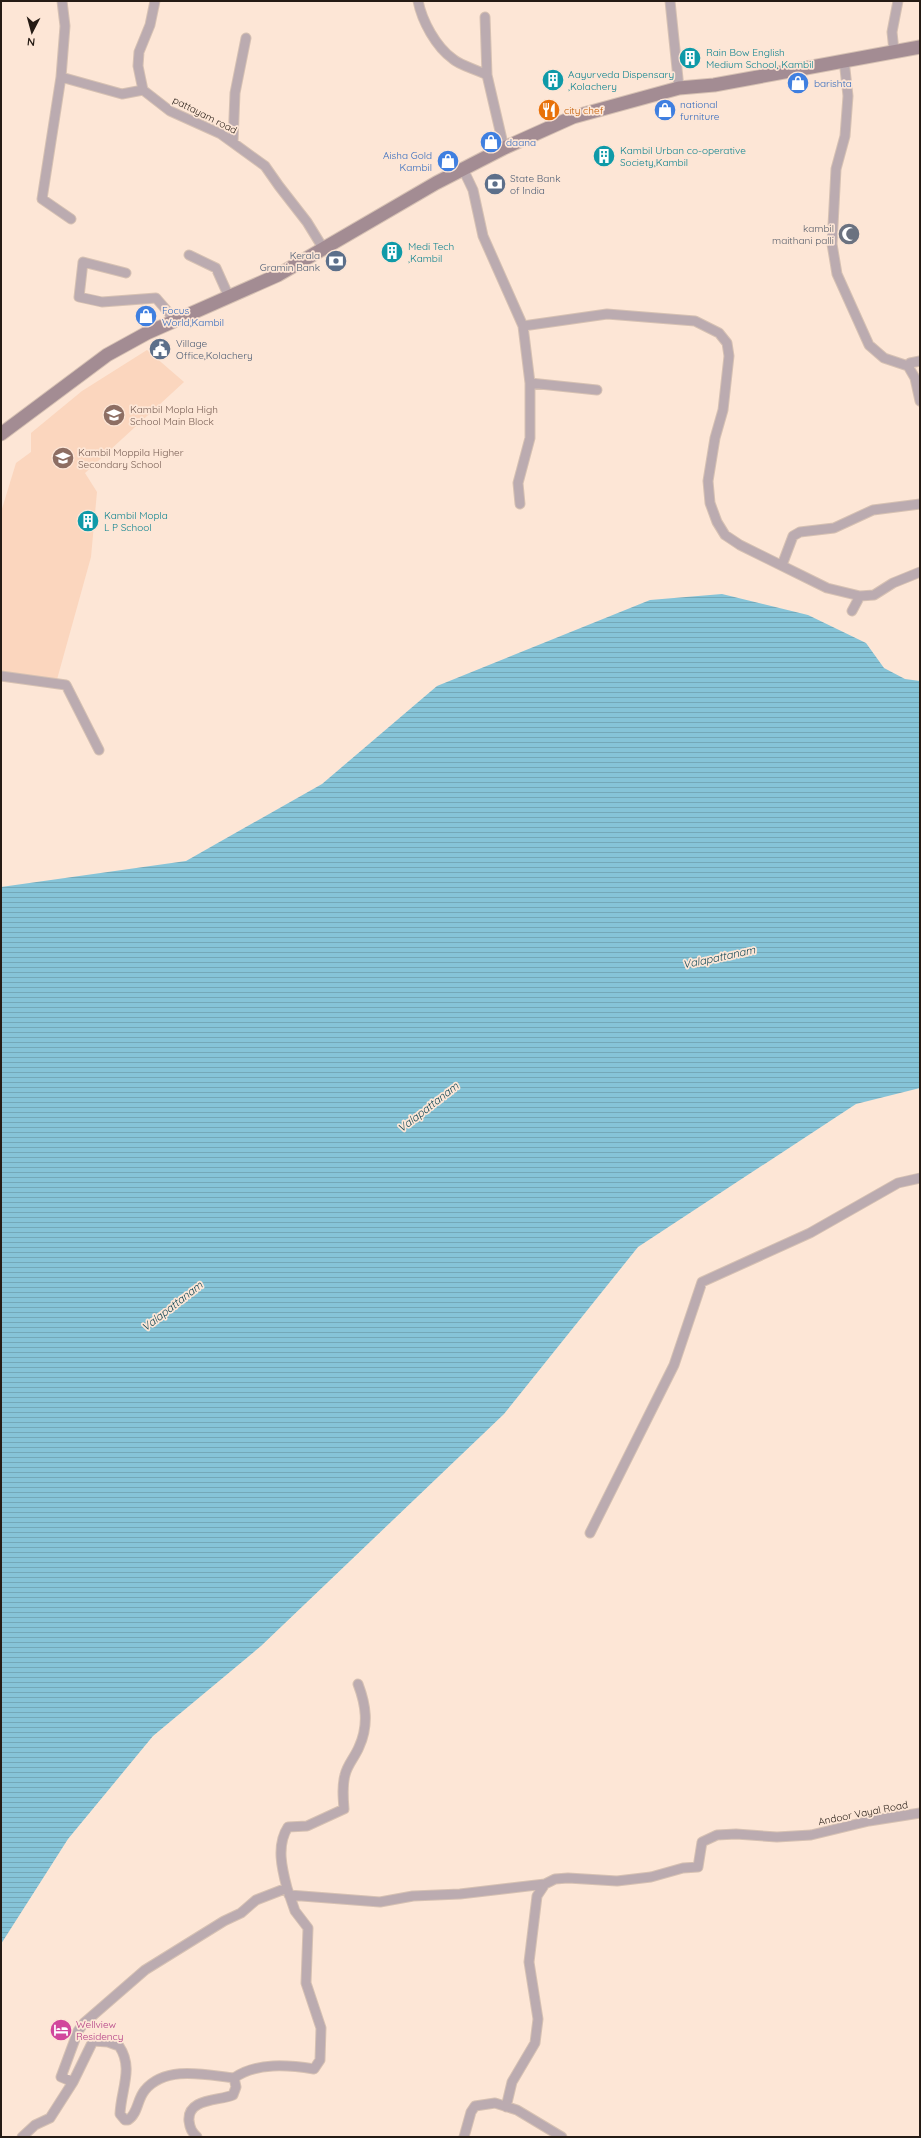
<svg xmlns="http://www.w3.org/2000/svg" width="921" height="2138" font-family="Quicksand,sans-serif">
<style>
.built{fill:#fbd6be}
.water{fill:url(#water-rules)}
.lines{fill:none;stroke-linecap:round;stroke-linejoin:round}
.minor-casing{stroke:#d6c1b3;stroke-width:11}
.secondary-casing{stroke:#d6c1b3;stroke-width:15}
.minor{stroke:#bbabb0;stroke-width:9}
.secondary{stroke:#a38c93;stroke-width:13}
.labels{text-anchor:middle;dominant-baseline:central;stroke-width:3.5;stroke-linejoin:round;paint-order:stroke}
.culture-label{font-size:10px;fill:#0d838f;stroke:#fde6d6;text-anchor:start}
.shop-label{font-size:10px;fill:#366cbe;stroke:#fde6d6;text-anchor:start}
.food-label{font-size:10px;fill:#c56008;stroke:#fde6d6;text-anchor:start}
.street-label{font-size:10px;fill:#251b14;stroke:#fde6d6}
.service-label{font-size:10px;fill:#4e5e75;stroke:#fde6d6;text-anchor:start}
.worship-label{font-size:10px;fill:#5b616d;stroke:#fde6d6;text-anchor:end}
.education-label{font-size:10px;fill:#785e54;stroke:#fde6d6;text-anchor:start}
.hotel-label{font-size:10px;fill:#b23c85;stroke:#fde6d6;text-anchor:start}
.water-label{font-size:11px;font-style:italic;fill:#124857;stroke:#fde6d6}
</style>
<defs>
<pattern id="water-rules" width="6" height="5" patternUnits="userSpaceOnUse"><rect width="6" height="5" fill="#86c4d8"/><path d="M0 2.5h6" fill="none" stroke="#74a8b8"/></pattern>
</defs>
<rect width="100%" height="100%" fill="#fde6d6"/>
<path class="built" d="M147,350L184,382L85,473L97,492L91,557L56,683L1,676V512L16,463L31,452V433L82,391Z"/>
<path class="water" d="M722,594L808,615L866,643L884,668L905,679L920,681V1088L856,1104L638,1247L504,1414L261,1646L153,1736L68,1839L1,1944V887L186,861L322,784L437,686L650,600Z"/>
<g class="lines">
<g class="minor-casing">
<path id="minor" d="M62,1L65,26L61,77L122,94L143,90L170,111L221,134L265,166L279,186L307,222L323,248
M418,1C422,21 436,47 453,59C459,65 478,70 487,75L504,148
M670,1L679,88
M485,17L487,75
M894,51L892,32L898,1
M844,60L848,96L845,136L836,169L832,244L837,274L869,345L884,358L908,366L915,378L920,401
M61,77L42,199L71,219
M143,90L138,66L139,52L150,25L155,1
M233,142L235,93L246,38
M463,169L473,190L483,236L523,326L530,383V438L518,483L520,504
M189,255L216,268L229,297
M126,273L83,262L79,297L102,302L156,298L175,320
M523,326L607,314L695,321L719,333L727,343L729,356L723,410L715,438L708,481L710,503L717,522L725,535L740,545L827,588L860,596
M908,366L910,363L920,361
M530,383L597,390
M782,565L793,536L800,532L834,528L873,510L920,504
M852,611L860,596L874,595L893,583L920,572
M1,676L66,685L99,750
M590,1533L674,1365L702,1282L810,1233L898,1183L920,1178
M289,1895L380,1902L413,1896L460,1894L545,1884
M234,2078C256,2062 289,2065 314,2069L320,2060L321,2028L306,1983L308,1928L295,1911L287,1888
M73,2082L61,2077L78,2031L84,2023L145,1970L224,1921L241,1913L256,1900L287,1888C282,1869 276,1845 288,1827L307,1826L344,1809C343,1797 342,1786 345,1775C347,1765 355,1757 359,1747C369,1725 366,1705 358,1684
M506,2107L512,2082L535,2043L538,2019L529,1962L537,1896L545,1884L555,1879L568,1878L617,1881L651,1877L683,1868L698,1867L702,1842L717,1835L736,1834L777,1837L811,1835L869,1821L920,1813
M22,2137L35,2125L50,2118L73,2082L93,2041L108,2042L119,2046C134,2068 121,2089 120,2114L125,2120H128C138,2114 137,2099 145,2090C166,2065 206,2075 234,2078L236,2087L233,2095C219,2101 187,2098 189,2121C190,2129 192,2132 197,2137
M464,2137L471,2112L475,2106L495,2103L517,2110L562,2137"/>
</g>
<g class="secondary-casing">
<path id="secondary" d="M1,434L107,355L147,333L278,275L436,183L504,148L573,117L679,88L714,85L920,47"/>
</g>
<use href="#minor" class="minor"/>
<use href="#secondary" class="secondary"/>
</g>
<defs>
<g id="building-disc" transform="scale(1.15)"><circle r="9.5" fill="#0f9aa8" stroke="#fde6d6"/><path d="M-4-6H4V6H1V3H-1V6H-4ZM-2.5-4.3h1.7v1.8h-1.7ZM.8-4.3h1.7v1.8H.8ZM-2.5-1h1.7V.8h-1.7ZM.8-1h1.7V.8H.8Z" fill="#fff"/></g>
<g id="shop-disc" transform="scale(1.15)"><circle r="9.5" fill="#3f7fe0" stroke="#fde6d6"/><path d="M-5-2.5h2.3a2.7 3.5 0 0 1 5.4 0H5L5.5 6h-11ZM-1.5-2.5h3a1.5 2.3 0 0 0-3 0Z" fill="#fff"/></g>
<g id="restaurant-disc" transform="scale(1.15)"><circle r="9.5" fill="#e8710a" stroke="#fde6d6"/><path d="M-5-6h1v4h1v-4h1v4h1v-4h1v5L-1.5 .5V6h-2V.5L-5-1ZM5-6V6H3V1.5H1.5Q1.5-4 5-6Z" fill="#fff"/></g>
<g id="bank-disc" transform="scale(1.15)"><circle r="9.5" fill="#5c6f8a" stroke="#fde6d6"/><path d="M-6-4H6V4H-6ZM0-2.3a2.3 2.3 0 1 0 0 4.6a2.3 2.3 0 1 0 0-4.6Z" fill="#fff"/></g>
<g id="mosque-disc" transform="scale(1.15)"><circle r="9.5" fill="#6b7280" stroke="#fde6d6"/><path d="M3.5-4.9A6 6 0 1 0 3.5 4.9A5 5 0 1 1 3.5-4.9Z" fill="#fff"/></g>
<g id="civic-disc" transform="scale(1.15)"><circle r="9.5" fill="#5c6f8a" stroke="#fde6d6"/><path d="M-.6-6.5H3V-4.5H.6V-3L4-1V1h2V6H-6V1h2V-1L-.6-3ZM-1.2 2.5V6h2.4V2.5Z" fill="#fff"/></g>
<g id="school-disc" transform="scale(1.15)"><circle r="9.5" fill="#8d6e63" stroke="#fde6d6"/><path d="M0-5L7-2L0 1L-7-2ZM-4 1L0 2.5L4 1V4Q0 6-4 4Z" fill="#fff"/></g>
<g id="hotel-disc" transform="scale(1.15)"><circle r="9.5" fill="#d1479c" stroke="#fde6d6"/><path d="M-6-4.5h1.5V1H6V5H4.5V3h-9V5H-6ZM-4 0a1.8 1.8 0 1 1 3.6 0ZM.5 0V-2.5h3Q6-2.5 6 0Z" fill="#fff"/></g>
</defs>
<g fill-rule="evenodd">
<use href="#building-disc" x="690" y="58"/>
<use href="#building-disc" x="553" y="80"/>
<use href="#shop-disc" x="798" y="83"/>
<use href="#restaurant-disc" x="549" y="110"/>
<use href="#shop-disc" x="665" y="110"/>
<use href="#shop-disc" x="491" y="142"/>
<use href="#building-disc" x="604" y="156"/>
<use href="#shop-disc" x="448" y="161"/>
<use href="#bank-disc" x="495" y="184"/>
<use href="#mosque-disc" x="849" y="234"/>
<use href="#building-disc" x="392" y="252"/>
<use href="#bank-disc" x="336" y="261"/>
<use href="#shop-disc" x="146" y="316"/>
<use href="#civic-disc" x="160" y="349"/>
<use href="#school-disc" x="114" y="415"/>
<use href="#school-disc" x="63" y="458"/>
<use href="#building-disc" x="88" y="521"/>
<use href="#hotel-disc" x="61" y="2030"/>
</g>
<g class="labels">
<g class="culture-label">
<text x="706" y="52">Rain Bow English<tspan x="706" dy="12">Medium School, Kambil</tspan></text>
<text x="568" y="74">Aayurveda Dispensary<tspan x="568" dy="12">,Kolachery</tspan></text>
<text x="620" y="150">Kambil Urban co-operative<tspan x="620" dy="12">Society,Kambil</tspan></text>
<text x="408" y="246">Medi Tech<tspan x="408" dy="12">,Kambil</tspan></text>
<text x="104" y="515">Kambil Mopla<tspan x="104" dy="12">L P School</tspan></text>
</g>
<g class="shop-label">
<text x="814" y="83">barishta</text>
<text x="680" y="104">national<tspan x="680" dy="12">furniture</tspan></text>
<text x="506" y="142">daana</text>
<text x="432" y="155" text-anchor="end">Aisha Gold<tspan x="432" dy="12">Kambil</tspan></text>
<text x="162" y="310">Focus<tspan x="162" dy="12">World,Kambil</tspan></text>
</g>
<g class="food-label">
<text x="564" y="110">city chef</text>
</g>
<g class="street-label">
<text transform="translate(205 115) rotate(27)">pattayam road</text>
<text transform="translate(863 1813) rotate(-11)">Andoor Vayal Road</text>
</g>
<g class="service-label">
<text x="510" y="178">State Bank<tspan x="510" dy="12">of India</tspan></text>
<text x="320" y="255" text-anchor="end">Kerala<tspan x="320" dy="12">Gramin Bank</tspan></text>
<text x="176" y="343">Village<tspan x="176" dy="12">Office,Kolachery</tspan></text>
</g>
<g class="worship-label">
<text x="834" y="228">kambil<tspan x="834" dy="12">maithani palli</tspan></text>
</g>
<g class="education-label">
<text x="130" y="409">Kambil Mopla High<tspan x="130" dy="12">School Main Block</tspan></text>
<text x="78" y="452">Kambil Moppila Higher<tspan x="78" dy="12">Secondary School</tspan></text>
</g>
<g class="hotel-label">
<text x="76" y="2024">Wellview<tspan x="76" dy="12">Residency</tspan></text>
</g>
<g class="water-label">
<text transform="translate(719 957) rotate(-12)">Valapattanam</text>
<text transform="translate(428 1107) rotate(-38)">Valapattanam</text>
<text transform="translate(172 1306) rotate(-38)">Valapattanam</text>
</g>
</g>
<rect width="921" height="2138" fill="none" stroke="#251b14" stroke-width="4"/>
<g transform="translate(32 32) rotate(186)" stroke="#fde6d6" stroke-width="3" paint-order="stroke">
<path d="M0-3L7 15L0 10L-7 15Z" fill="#251b14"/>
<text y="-6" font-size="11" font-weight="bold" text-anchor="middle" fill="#251b14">N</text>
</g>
</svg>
